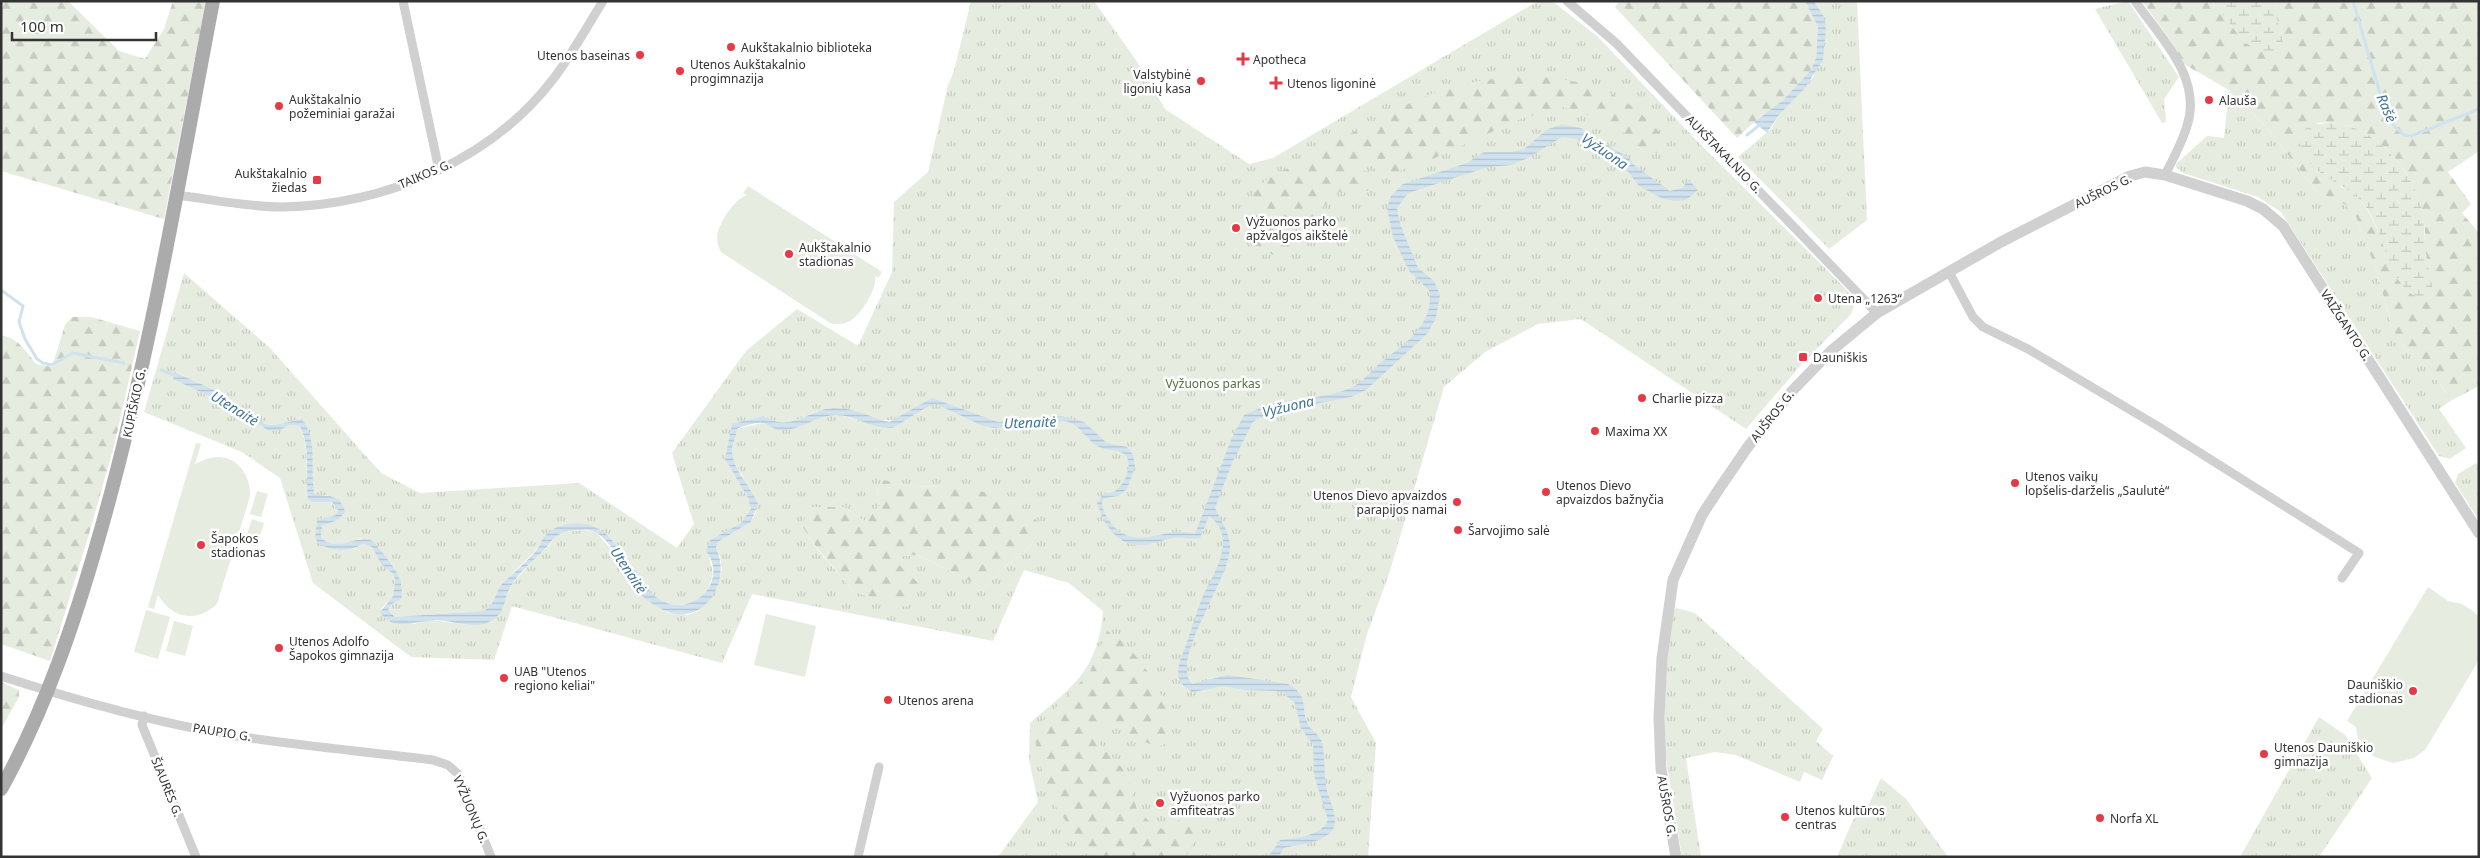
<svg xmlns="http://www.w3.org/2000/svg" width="2480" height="858" font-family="'Noto Sans',sans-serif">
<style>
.grass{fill:url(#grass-tufts);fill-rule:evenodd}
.forest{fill:url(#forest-firs);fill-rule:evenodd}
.wetland{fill:url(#wetland-marsh)}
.pitch{fill:#e6ecdf}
.water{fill:url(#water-rules)}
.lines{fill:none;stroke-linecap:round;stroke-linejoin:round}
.stream{stroke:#cfe2ee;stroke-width:3}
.minor{stroke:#d0d0d0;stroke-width:9}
.tertiary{stroke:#d0d0d0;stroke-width:11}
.primary{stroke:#ababab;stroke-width:14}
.poi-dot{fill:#e63946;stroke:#fff;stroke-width:2}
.labels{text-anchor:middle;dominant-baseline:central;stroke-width:5;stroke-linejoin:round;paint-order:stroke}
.poi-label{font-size:12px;fill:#333;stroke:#fff;text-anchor:start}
.street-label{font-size:12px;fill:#333;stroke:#fff}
.park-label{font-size:12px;fill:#56703f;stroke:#fff}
.water-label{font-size:14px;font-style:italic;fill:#3f7597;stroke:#fff}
</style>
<defs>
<pattern id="grass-tufts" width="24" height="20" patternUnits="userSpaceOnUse" patternTransform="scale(1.25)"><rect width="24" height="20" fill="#e6ecdf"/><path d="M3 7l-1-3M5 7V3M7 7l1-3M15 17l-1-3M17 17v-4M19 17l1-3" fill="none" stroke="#c6cbc0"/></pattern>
<pattern id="forest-firs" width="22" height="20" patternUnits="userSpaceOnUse" patternTransform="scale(1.25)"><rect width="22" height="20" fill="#e6ecdf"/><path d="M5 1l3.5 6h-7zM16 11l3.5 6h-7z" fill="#c6cbc0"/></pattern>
<pattern id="wetland-marsh" width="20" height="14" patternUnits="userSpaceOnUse" patternTransform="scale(1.25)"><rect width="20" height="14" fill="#e6ecdf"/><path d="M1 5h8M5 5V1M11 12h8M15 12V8" fill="none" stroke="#c6cbc0"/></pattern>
<pattern id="water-rules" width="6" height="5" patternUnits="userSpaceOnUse" patternTransform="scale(1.25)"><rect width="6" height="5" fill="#cfe2ee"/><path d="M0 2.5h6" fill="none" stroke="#b2c2cd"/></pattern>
</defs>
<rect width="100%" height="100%" fill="#fff"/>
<path class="grass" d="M971,1H1094L1138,63L1165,109L1249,164L1273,158L1538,1H1552L1598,37L1698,142L1851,294L1854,307L1851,314L1800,366L1746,429L1581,319L1538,324L1485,352L1444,387L1389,574L1367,634L1351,697L1376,743L1368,857H998L1038,802L1029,760L1030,723C1073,686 1098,671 1103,611L1069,583L1024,570L993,641L752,594L722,663L512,606L494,660L411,657L313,583L280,478L242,452L144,412L184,273L269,347L381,473L420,493L579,483L677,548L694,524L672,453L746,351L797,309L858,346L892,272L894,202L928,172L948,85L954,71ZM176,372L212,389L265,424L274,425L302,419C316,444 309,466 314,492L316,495H328L345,511L338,520L322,526L321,538C333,548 348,544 361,538C387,557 401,565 401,599L392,604L388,610L395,617L483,611L493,604L501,585L534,552L546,535L563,525L602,531L639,574C646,608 698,618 711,581C715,571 710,565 709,555C708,550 709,544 710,540L741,523L751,509L748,498L725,459L733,424L763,416C793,433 804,410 832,408C855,407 877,427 899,418L887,428L840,415H826L796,427L781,430L762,423L737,429L732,450V459L742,475L756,512L751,522L718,542L716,548L720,556L722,570L718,583L712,596L698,611L688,615L667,612L632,581L614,553L596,532L584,530L565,532L555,537L548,547L537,555L511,586L506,598L470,625L430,620L414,624L382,615L381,609L393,596L395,580L393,574L381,564L372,547L363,544C344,556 330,549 315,537L317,520L337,515C341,503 327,499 317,502L307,489C306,468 309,446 300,426L290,425L280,430L269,431L226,404L174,379ZM883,481L916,487L946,486L1034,544L1004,567L984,588L918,555L890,557L906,606L854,592L817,549L801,525L844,507L864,521L880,506L877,492Z
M1814,1H1857L1867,220L1829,249L1738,157L1772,128L1778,116L1814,76L1826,28Z
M2128,1L2179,77L2164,99L2166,122L2162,123L2095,9Z
M2229,90L2268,129L2317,192L2344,204L2355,214L2377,272L2392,328L2405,348L2425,365L2452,400L2439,409L2466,448L2450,459L2439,456L2281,212L2258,197L2183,173L2176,167V164L2207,136L2224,138Z
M2476,463L2479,467V520L2455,483L2458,474Z
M1676,608L1695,613L1823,729L1816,741L1833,756L1822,780L1804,772L1800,782L1736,755L1715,752L1686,758L1701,857H1682L1666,757L1664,731L1668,638L1673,612Z
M2319,717L2345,735L2372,778L2319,857H2240Z
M1881,778L1906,799L1948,857H1837L1853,820L1867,808Z"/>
<path class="forest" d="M1,1H68L119,51L145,59L164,29L173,1H206L164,219L1,171Z
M1620,1H1805L1818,27L1816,58L1811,70L1782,101L1770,112L1762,115L1737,138L1615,7Z
M2142,1H2212L2245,43L2282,34C2276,24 2273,14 2276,1H2479V151L2448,172L2471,204L2462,213L2479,233V386L2452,400L2425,365L2405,348L2392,328L2377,272L2355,214L2344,204L2317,192L2268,129L2229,90L2184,64L2170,40ZM2330,122C2384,126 2429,189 2425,241C2424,251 2407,274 2402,285C2383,255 2376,200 2341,187L2317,123Z
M1528,75C1564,78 1604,84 1634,108C1645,117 1655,128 1665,138L1657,153L1645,150L1609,122L1563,107L1520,119L1422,164L1388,174L1373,168L1368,158L1356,161L1352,170L1368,171L1379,188L1366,191L1346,187L1329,200L1310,224L1300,217L1285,230L1291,243L1289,259H1281L1251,244C1246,215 1243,202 1266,180C1319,152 1371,120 1426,96C1457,83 1494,78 1528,75Z
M72,317H91L140,331L114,446L89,534L50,661L1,644V335C18,338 26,351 36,364L52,367L65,325Z
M883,480L916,487L946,486L997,494L1042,524L1034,544L1004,567L984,588L918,555L891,557L920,585L906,607L854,592L817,548L801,525L811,507H844L864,521L880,506L877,492Z
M1107,631C1131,642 1158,684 1168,709C1171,718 1171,730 1172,740L1159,747L1139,740L1114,725H1104L1096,732L1099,744L1122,768L1130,784L1137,810L1150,822L1169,833L1179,819L1190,813L1196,818L1197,835L1186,857H1090L1052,801L1037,755L1035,737L1041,723L1090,672Z
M1,682L19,690V697L1,729Z"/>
<path class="wetland" d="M2212,1H2276C2272,21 2289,36 2280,55L2271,57L2245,43Z
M2330,122C2376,125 2417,174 2424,218C2425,226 2424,234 2425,242C2426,258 2430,275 2433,291L2430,298L2425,301C2385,288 2387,234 2365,206C2346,180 2305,177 2299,140L2307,127Z"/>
<path class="pitch" d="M748,186L882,272L878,278L875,276C878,288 861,315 850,321C844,324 837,325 830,323L721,252C718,247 717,242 717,236C719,223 734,199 747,195L743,193Z
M196,443L201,444L195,464C200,462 205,459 210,458C235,452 251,474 250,496L217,604C197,623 172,619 158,595L154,609L148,607Z
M257,491L268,494L261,517L250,514Z
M252,519L264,523L256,547L244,543Z
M2428,587L2448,601L2462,604L2473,611L2479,618V660L2425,750L2414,758L2393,763L2375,757L2364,749L2358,739L2356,727L2347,721Z
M146,610L170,617L158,659L134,652Z
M766,614L816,626L805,677L754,665Z
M174,621L193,626L185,656L166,651Z"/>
<path class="water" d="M1805,1H1814L1824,17L1826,28L1823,60L1805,88L1778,116L1767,133L1754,122L1782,101L1811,70L1816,58L1818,27Z
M1562,125L1581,128L1595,139L1627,156L1634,165L1670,191L1682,188L1689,180L1698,190L1686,200L1674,201L1661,198L1639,186L1626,169L1588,149L1577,139L1562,137L1528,158L1511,165L1488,167L1408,193L1397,208L1400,224L1418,268L1434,281L1440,295L1436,317L1428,333L1366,390L1351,397L1285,410L1254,420L1232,463L1215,508C1221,521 1230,533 1230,547C1230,580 1169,659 1192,684L1228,675L1288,684C1311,696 1299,709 1309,726C1312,731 1319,735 1321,740C1325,747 1324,776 1326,786C1328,799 1340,819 1333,829C1323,844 1299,844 1284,848L1278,857H1268L1280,840C1296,838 1320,837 1328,820L1314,775L1313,744L1301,729L1295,703L1283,693L1276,691L1246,690L1223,686L1193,692C1188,689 1181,685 1179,679C1176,667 1182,656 1186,645C1191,630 1196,614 1202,598C1213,574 1239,538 1209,516L1200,538C1191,540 1182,536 1173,538C1162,540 1153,544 1142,545C1116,547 1104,523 1097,503L1104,493C1107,493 1112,493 1115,491C1124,486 1133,465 1126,456C1121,449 1105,451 1097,446C1085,438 1079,422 1063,421L994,428L983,426L936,404L925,408L893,428C873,429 856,416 837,415C817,414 801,431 781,430C774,430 769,425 763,423C757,422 743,426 737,429C736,437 732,445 732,452C732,467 752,489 758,504L751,522L718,542L716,548C732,580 705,627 666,611C657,607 647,601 640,594C635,589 632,581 629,575C623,562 609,541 597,533C589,528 579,530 571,531C566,532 561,533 557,536C552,539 550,544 547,547C535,559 520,571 511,586C504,598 505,614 491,621C471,632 449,617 428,621C411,623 390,630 380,612L393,596L395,580L393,574L381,564L372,547L363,544C347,553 335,551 318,544L315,537L317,520L336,515L338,510L332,502H313L308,499C305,475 311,449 300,426L290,425L280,430L269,431L226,404L173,379L175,372L212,389L265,424L274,425L302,419C318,439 310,469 314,492L316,495C330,495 341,496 345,512L338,520L322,526L321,538C341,554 359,531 374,542C387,560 406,575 401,599L392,604L388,610L395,617L483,611C496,605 494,594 502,584C513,573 525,563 535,552C539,547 541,540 545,536C558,521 586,520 602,531C617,542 625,561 639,574C641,581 645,584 649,590C679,627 733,587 706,551L710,540L741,523L751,509L748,498L725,459L732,424L763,416C793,433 805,410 833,408C853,407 869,417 889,422L932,398L998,422L1061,416L1084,422L1107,443L1127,447L1133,455L1135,467L1127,489L1118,496L1105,498L1102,502C1102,510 1106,517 1111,523C1130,547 1151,535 1176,532C1182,531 1189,533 1195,534L1231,440L1244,415C1254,411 1263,406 1273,404C1298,397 1325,399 1348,389C1361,384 1368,374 1378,365C1401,346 1436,325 1429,290L1409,271L1393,237L1387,208L1391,196L1403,184L1467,163L1484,152H1512L1524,149L1548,129Z"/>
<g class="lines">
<path class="stream" d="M2353,1L2381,97L2389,109L2394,126L2404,135L2411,136L2479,109
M1747,135L1762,123
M1,290L23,306L19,322L25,339L37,359L43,363L51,365L73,353L124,363
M161,370L177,376"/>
<path class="minor" d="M403,1L439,170
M1567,1L1616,43L1877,313
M2135,1C2160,37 2203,78 2187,126C2182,143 2173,159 2165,175
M176,195C210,199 247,207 282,207C384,205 491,161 554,78C572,54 587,27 603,1
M1949,272L1973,317L1983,327L2028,349L2159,427L2359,553L2342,578
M1,676C75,700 150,721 225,734C294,746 364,751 433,760L448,765L458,774L491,857
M144,716L142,725L196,857
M858,857L879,767"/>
<path class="tertiary" d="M1676,857L1661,769L1659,718L1662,658L1673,580L1702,515L1719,489L1747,448L1792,391L1831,351L1877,313L2001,242L2130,176L2145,172L2165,175L2247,201L2263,209L2283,226L2479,533"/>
<path class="primary" d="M1,789C46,708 75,621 100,533C150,358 179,179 213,1"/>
</g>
<g class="poi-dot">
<circle cx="731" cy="47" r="5"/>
<circle cx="640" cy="55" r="5"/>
<path d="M1240.5 51.5h5v5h5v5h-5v5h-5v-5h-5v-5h5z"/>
<circle cx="680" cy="71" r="5"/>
<circle cx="1201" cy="81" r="5"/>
<path d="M1273.5 75.5h5v5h5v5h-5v5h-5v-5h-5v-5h5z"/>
<circle cx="2209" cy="100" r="5"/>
<circle cx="279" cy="106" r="5"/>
<rect x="312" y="175" width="10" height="10" rx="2.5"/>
<circle cx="1236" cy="228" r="5"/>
<circle cx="789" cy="254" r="5"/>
<circle cx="1818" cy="298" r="5"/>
<rect x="1798" y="352" width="10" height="10" rx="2.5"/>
<circle cx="1642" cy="398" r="5"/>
<circle cx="1595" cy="431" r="5"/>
<circle cx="2015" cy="483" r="5"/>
<circle cx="1546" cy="492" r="5"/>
<circle cx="1457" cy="502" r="5"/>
<circle cx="1458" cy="530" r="5"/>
<circle cx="201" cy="545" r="5"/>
<circle cx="279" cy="648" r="5"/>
<circle cx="504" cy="678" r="5"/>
<circle cx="2413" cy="691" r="5"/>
<circle cx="888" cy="700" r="5"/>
<circle cx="2264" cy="754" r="5"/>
<circle cx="1160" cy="803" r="5"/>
<circle cx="1785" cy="817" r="5"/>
<circle cx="2100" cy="818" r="5"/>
</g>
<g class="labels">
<g class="poi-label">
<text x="741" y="47">Aukštakalnio biblioteka</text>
<text x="630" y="55" text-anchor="end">Utenos baseinas</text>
<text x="1253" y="59">Apotheca</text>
<text x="690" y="64">Utenos Aukštakalnio<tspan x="690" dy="14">progimnazija</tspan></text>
<text x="1191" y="74" text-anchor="end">Valstybinė<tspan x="1191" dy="14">ligonių kasa</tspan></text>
<text x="1287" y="83">Utenos ligoninė</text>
<text x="289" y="99">Aukštakalnio<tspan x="289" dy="14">požeminiai garažai</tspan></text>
<text x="2219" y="100">Alauša</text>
<text x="307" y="173" text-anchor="end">Aukštakalnio<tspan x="307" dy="14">žiedas</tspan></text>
<text x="1246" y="221">Vyžuonos parko<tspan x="1246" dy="14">apžvalgos aikštelė</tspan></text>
<text x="799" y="247">Aukštakalnio<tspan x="799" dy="14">stadionas</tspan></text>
<text x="1828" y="298">Utena „1263“</text>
<text x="1813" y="357">Dauniškis</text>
<text x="1652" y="398">Charlie pizza</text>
<text x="1605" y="431">Maxima XX</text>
<text x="2025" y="476">Utenos vaikų<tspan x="2025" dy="14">lopšelis-darželis „Saulutė“</tspan></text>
<text x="1556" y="485">Utenos Dievo<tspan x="1556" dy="14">apvaizdos bažnyčia</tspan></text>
<text x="1447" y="495" text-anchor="end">Utenos Dievo apvaizdos<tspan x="1447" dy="14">parapijos namai</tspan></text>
<text x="1468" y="530">Šarvojimo salė</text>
<text x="211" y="538">Šapokos<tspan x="211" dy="14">stadionas</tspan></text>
<text x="289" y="641">Utenos Adolfo<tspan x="289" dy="14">Šapokos gimnazija</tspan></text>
<text x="514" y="671">UAB "Utenos<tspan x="514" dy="14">regiono keliai"</tspan></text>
<text x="2403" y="684" text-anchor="end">Dauniškio<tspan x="2403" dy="14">stadionas</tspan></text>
<text x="898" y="700">Utenos arena</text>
<text x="2274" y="747">Utenos Dauniškio<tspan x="2274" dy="14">gimnazija</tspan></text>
<text x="1170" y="796">Vyžuonos parko<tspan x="1170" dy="14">amfiteatras</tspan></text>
<text x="1795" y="810">Utenos kultūros<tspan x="1795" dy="14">centras</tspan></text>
<text x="2110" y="818">Norfa XL</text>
</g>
<g class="street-label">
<text transform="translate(1724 154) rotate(46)">AUKŠTAKALNIO G.</text>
<text transform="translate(425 174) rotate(-23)">TAIKOS G.</text>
<text transform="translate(2103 191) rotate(-26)">AUŠROS G.</text>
<text transform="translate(2346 325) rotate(57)">VAIŽGANTO G.</text>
<text transform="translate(134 403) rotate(-78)">KUPIŠKIO G.</text>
<text transform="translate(1772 416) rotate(-52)">AUŠROS G.</text>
<text transform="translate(222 732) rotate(9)">PAUPIO G.</text>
<text transform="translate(167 787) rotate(68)">ŠIAURĖS G.</text>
<text transform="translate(1667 806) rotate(80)">AUŠROS G.</text>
<text transform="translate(471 809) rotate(67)">VYŽUONŲ G.</text>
</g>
<g class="park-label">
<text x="1213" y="383">Vyžuonos parkas</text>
</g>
<g class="water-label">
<text transform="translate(2387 108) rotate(67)">Rašė</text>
<text transform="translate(1605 151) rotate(34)">Vyžuona</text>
<text transform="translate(1288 406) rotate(-13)">Vyžuona</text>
<text transform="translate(235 408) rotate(32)">Utenaitė</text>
<text transform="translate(1030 422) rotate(-2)">Utenaitė</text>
<text transform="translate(629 570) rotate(56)">Utenaitė</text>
</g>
</g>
<rect width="2480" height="858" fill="none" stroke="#333333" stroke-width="5"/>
<path d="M12 32v8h144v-8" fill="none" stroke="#333333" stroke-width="2.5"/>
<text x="20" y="32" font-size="15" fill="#333333" stroke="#ffffff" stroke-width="4" paint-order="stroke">100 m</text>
</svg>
